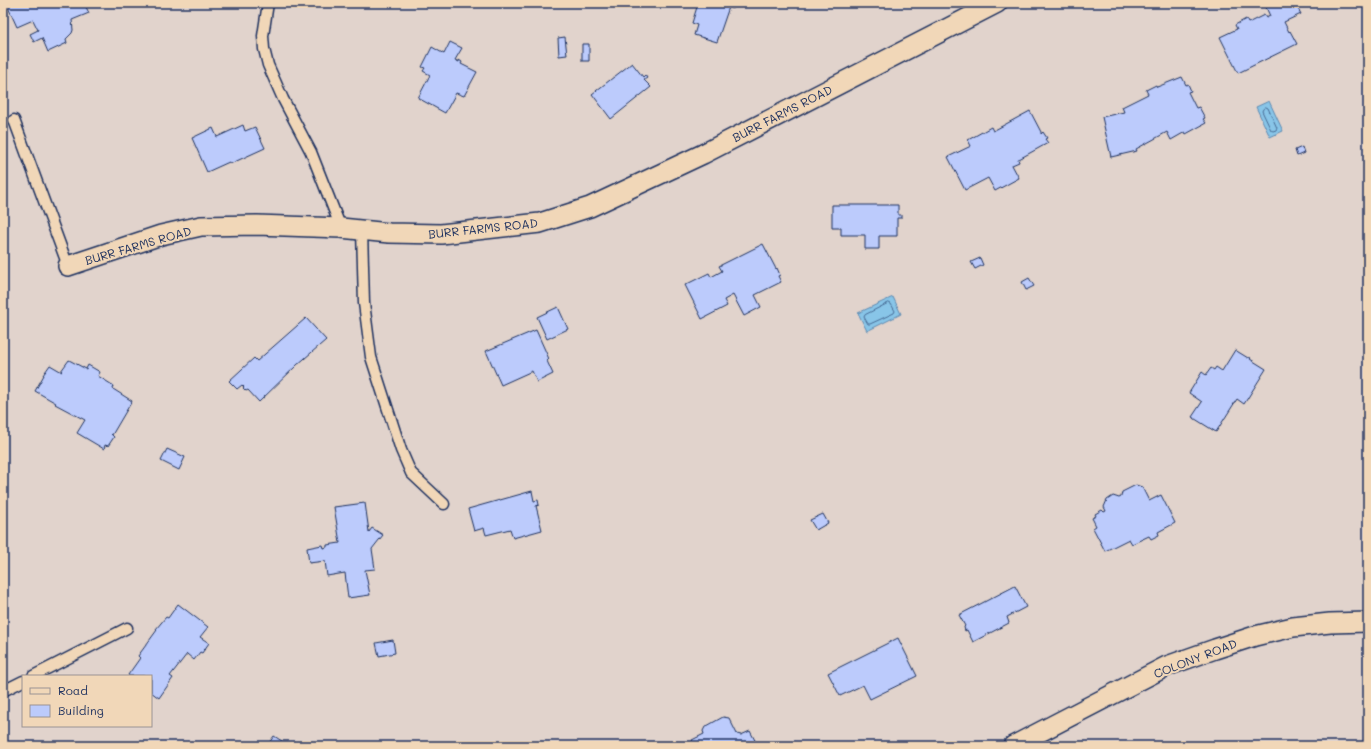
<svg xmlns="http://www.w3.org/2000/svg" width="1371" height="749" font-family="Mali,sans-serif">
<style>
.water{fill:#88c5e8;stroke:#5c89b1}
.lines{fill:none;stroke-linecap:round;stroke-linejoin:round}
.shore{stroke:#476b95;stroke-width:1}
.building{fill:#bccbfc;stroke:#1b2f5e}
.service-casing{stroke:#1b2f5e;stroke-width:13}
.minor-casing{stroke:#1b2f5e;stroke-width:22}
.service{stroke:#f1d7b8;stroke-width:10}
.minor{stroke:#f1d7b8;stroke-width:19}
.labels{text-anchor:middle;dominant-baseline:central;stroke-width:4;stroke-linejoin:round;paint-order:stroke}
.street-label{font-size:12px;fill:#1b2f5e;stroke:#f1d7b8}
</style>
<rect width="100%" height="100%" fill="#e1d3cc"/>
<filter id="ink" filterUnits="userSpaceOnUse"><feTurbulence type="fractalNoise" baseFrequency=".025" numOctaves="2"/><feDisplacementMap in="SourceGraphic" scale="8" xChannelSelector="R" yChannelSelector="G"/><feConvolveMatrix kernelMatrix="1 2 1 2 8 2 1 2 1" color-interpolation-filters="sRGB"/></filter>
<g filter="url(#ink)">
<path class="water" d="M1269,101L1283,131L1270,137L1256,107Z
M893,297L901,314L867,331L858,313Z"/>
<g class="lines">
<path class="shore" d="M1266,107L1268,108L1277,128L1276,130L1273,131L1271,130L1262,111L1263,109Z
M889,303L891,304L895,311L894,313L870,324H868L864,317L865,315Z"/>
</g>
<path class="building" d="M11,3H84L89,13L72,20L73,30L72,33L66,39L67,43L48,52L42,38L34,42L30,34L38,30L33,20L17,27L7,5Z
M686,3H735L733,9L729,7L717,42L694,35L697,25L692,23L697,7Z
M1264,3H1295L1301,14L1284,22L1289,32L1290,31L1297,44L1238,73L1220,37L1237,29L1235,25L1246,19L1248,23L1264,15L1266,18L1270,16Z
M565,37L567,55L559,56L558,38Z
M450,42L462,48L455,60L459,62V60L462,62L461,64L477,72L464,96L456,93L445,113L418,98L430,75L423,71L425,68L422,67L432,47L444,54Z
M582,44H589V61H582Z
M632,63L643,77L645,75L647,78L644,80L651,87L611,119L592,94Z
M1182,77L1186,85L1188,84L1191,91L1188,92L1196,108L1199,107L1205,118L1203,119L1206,123L1186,134L1185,132L1171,140L1167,132L1136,149L1137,151L1111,157L1102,117L1124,112L1122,107L1148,94L1146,90L1156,85L1157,87Z
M1030,111L1041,132V134L1043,132L1047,138L1045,139L1048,143L1019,159H1018L1019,162L1012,165L1019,178L995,191L988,178L965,190L948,157L971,146L968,140L991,127L993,131Z
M243,125L245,131L255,127L265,148L230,164L229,162L207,172L192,138L213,128L217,137Z
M1302,147L1304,153L1297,156L1295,150Z
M832,205H898V215H901V218H897V236H879V249H865V235H841V228H832Z
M763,244L776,269L777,268L780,275L778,276L781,282L755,295L761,307L744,316L733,295L724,300L727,306L702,319L685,285L709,273L711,277L722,271L719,266Z
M980,258L983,265L975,269L971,262Z
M1029,278L1034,286L1026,290L1022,282Z
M558,307L568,329L547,339L537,317Z
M306,318L326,340L297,365L259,402L248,390L246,391L243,388L244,387L242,385L237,389L229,381L254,358L257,361Z
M536,330L549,359L547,361L553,374L537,382L532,371L501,385L486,351Z
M1235,350L1248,358L1249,357L1251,358L1250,359L1266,369L1244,404L1237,399L1216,432L1192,417L1202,402L1189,393L1202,372L1206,375L1211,368L1214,370L1216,367L1222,371Z
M69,360L86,369L88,365L100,372L98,376L114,386L113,389L132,401L112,435L111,434L114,437L108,446L105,445L104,449L77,433L85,420L55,404L56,403L35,391L44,375H43L50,365L62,372L61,371Z
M167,449L185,457L179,470L161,461Z
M1136,485L1142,487L1149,501L1161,495L1175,523L1158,532L1159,535L1151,539L1149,536L1132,544L1129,539L1105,551L1093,528L1096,526L1092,518L1096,516L1095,514L1102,510L1104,512L1106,511L1104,507L1107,500L1113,496L1119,498L1121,497L1122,492Z
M532,491L534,501L538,500L539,505L536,506L542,530L513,538L510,529L486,535L484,528L474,531L468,509Z
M365,503L369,532L372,528L383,535L372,549L375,569L365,570L370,595L348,598L345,573L327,576L325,561L309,563L307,548L322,545L323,548L327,547V545L340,543L334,507Z
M823,514L828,523L816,530L810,520Z
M1015,586L1026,607L1007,617L1009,623L973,642L967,630L965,631L964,627L965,626L959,615Z
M178,604L208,627L200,637L209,643L202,653L200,652L194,660L187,654L170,676L173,678L159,698L151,692V676H129L128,675L140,658L138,656L157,630L156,629L166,617L168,618Z
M898,638L917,676L870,699L863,685L840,696L828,673Z
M393,640L395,653L379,656L376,643Z
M723,717L729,718L737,734L741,735L750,731L758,746H695L692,740L704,734L703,731L705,727Z
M274,736L285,743L283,746H272L269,743Z"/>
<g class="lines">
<g class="service-casing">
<path id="service" d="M268,3L263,36L264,49L268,65L283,99L311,152L341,228
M14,120L68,266
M362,230L364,303L371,357L401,450L411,473L444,504
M33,676L127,628
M3,691L23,681"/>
</g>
<g class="minor-casing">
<path id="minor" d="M68,266L161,235L201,226L257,225L341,228L389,233L441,234L540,223L590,207L703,154L997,3
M1013,746L1167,666L1215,649L1255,636L1293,627L1330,623L1368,622"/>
</g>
<use href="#service" class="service"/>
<use href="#minor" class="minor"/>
</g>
</g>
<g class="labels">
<g class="street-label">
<text transform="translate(782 113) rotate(-27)">BURR FARMS ROAD</text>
<text transform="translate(483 228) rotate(-6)">BURR FARMS ROAD</text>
<text transform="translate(138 245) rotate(-16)">BURR FARMS ROAD</text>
<text transform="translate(1195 658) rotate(-21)">COLONY ROAD</text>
</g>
</g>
<rect width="1371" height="749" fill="none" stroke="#f1d7b8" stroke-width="16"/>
<rect x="8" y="8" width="1355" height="733" fill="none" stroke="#1b2f5e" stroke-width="1.5" filter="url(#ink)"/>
<rect x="22" y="675" width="130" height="52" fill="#f1d7b8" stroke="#9b9494"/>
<rect x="30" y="688" width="20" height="6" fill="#f1d7b8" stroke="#9b9494"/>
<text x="58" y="695" font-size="12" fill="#1b2f5e">Road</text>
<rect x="30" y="705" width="20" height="12" fill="#bccbfc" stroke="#9b9494"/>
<text x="58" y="715" font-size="12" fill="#1b2f5e">Building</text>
</svg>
